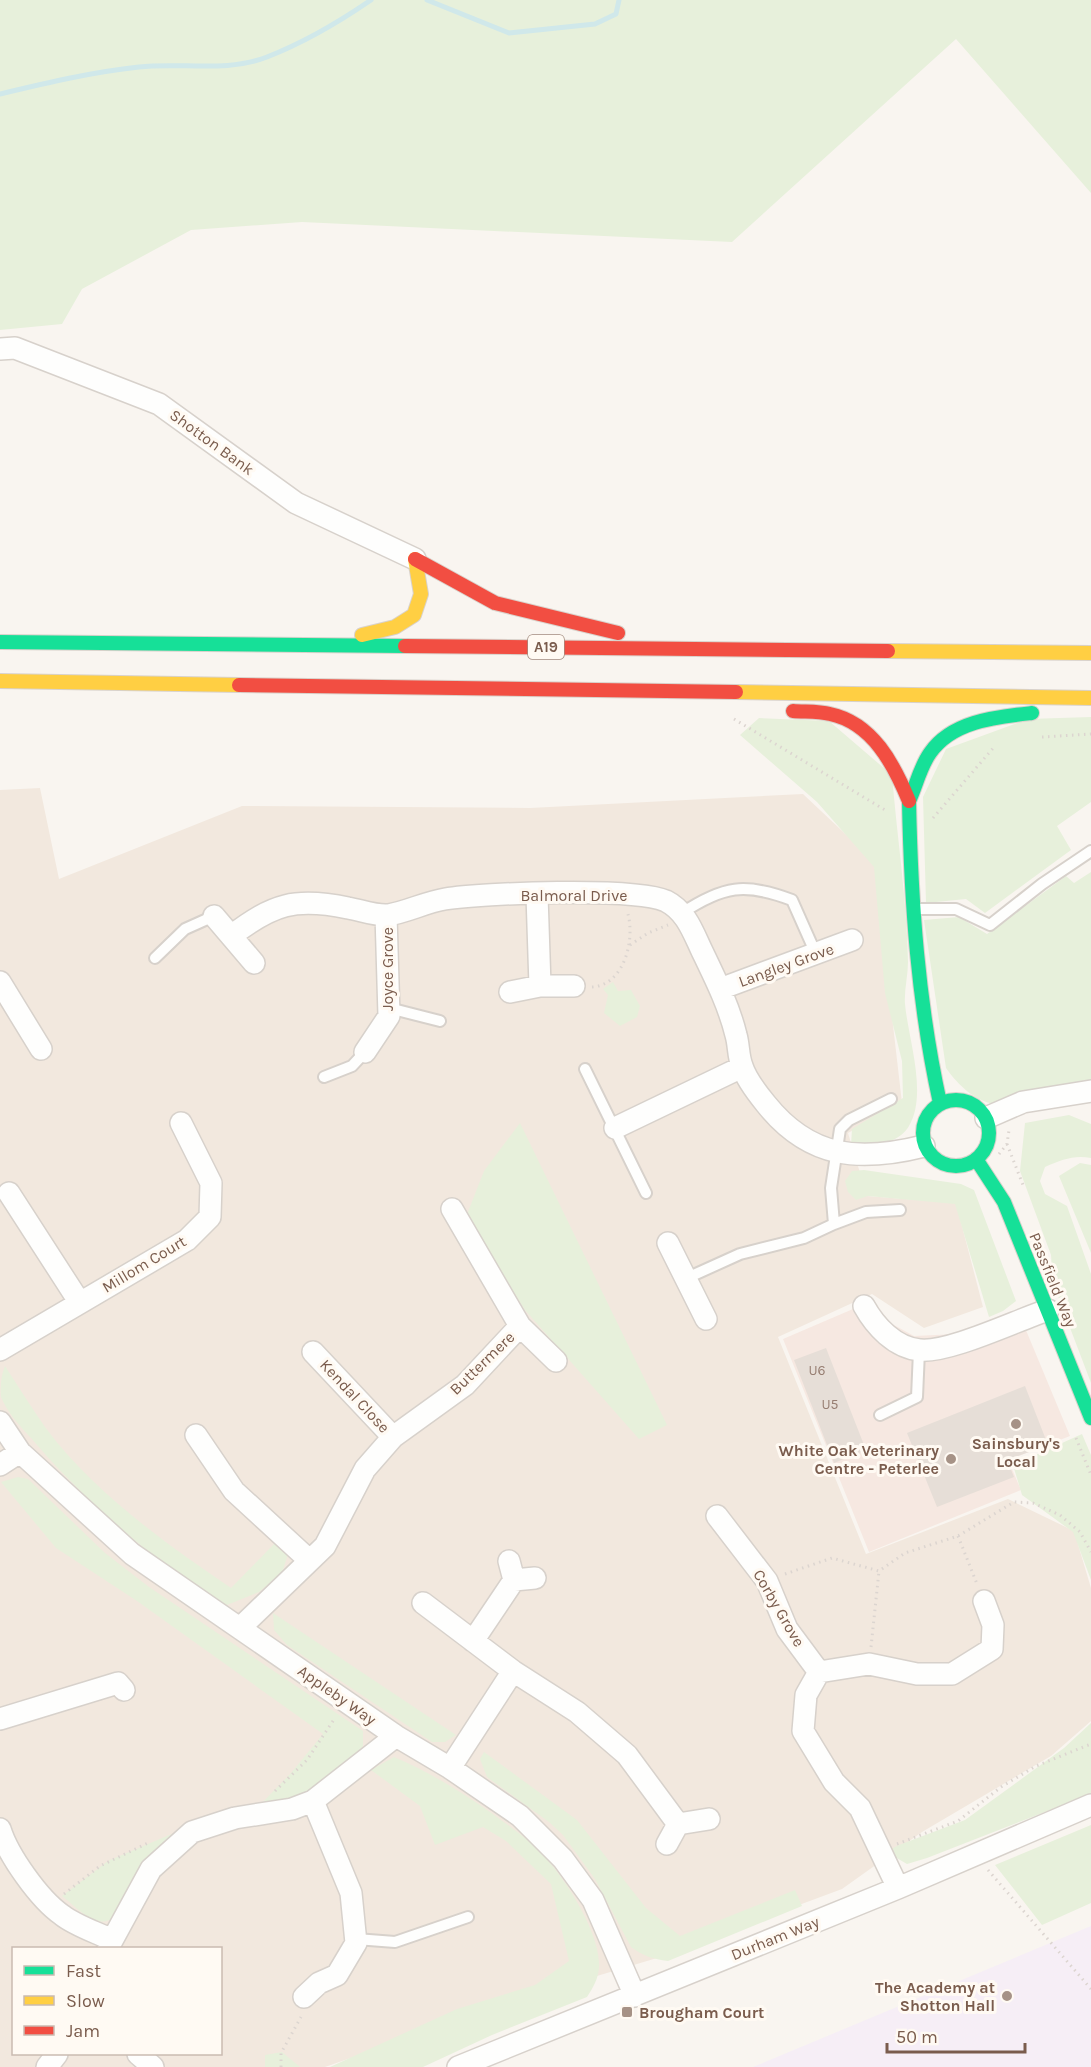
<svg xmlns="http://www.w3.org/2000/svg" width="1091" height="2067" font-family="Karla,sans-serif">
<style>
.residential{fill:#f2e8de;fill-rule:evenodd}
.commercial{fill:#f6e8e1}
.education{fill:#f6eef6}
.green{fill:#e7f0db}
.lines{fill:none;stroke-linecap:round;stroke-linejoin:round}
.stream{stroke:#d0e8ea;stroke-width:5}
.building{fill:#e6ded7}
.lane-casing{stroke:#d7d1cb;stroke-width:14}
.street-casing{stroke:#d7d1cb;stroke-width:24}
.fast-casing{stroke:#d9d2cb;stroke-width:16}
.slow-casing{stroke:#d9d2cb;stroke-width:16}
.jam-casing{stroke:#d9d2cb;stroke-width:16}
.path{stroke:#dcd5d0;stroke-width:3;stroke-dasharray:1.5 4.5;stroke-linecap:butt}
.lane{stroke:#fefefd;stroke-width:10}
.street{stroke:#fefefd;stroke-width:21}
.fast{stroke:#16e098;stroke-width:14}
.slow{stroke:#ffcf43;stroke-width:14}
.jam{stroke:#f24e42;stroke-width:14}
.poi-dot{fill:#a69286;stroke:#fffaf3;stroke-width:2}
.labels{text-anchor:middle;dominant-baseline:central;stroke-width:6;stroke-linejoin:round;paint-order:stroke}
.number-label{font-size:14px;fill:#977e72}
.shield{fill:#fffaf3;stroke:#a28b7f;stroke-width:1.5}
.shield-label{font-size:15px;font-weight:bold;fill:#7a5c4d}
.street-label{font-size:16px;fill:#7a5c4d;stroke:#fffaf3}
.poi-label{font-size:16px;font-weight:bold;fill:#7a5c4d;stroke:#fffaf3;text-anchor:end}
</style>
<rect width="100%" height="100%" fill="#f9f5f0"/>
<path class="residential" d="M40,788L59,879L242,806L530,808L803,794L874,861L902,1103L848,1133L867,1196L956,1203L983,1307L924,1328L872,1294L778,1337L866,1554L1008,1499L1074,1531L1091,1588V1721L1051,1756L922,1832L842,1889L657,1958L510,2002L325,2067H0V790ZM14,1948H220V2054H14Z"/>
<path class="commercial" d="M874,1300L883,1319L914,1336L957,1334L1018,1311L1070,1436L1008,1460L1021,1490L869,1552L783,1339Z"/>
<path class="education" d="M1091,1926V2067H753Z"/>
<path class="green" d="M0,0H1091V193L956,39L732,242L302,222L191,230L82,289L62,324L0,330Z
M1091,717V802L1057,826L1071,850L985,913L966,899L926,903L923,797L946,749L1028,719Z
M759,718L829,721L892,775C897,837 907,900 908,962C908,976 904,990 905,1004C908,1038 928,1094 909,1126C898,1145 870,1147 851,1145L852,1129L903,1098L902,1061L885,993L874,867L817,802L740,735Z
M1091,872V1083L999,1104C977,1104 958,1085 946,1068L924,920L959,917L987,934L1066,876L1074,883Z
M613,982L618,991L631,990L640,1006L637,1017L620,1026L604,1013L608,995L603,989Z
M1069,1115L1091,1124V1158C1073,1155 1062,1160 1045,1167L1040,1181L1045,1194L1067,1206L1091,1274V1383L1053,1283L1051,1255L1020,1171L1025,1123Z
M520,1123L667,1425L639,1439L525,1310L466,1217L484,1171Z
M1080,1163L1091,1165V1253L1059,1176Z
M864,1170L961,1184L974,1190L1016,1301L1003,1311L989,1317L955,1204L868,1196L856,1200L848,1192L845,1181L852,1171Z
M5,1366C18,1386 31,1407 45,1427C93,1492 165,1543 231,1588L278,1540L288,1554L282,1573L259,1592L227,1605C160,1569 80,1496 31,1438C20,1426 7,1412 1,1397C0,1388 1,1375 5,1366Z
M1082,1434L1091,1455V1580L1073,1532L1022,1495L1013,1465Z
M18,1477L28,1479L105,1553L149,1587L363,1731V1746L355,1756L306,1795L260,1805L291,1773L323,1734L137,1601L56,1548L1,1482Z
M273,1613L456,1735L445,1742H432L287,1645L274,1630Z
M1091,1723V1794L927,1858L907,1864L895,1857L893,1848L899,1845L965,1820L1064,1748Z
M484,1752L577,1820L646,1908L680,1936L795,1890L802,1906L668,1961C653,1959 643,1956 631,1947L595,1879L563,1835L549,1822L487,1777L480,1759Z
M394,1757C440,1776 491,1811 530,1842C557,1864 602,1932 599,1968C598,1979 593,1988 587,1997L492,2035L423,2067H330L457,2009L535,1985L569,1961L551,1884L506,1841L483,1827L435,1845L420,1806L371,1770Z
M1091,1825V1903L1042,1925L995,1865Z
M174,1833L177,1835L115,1917C96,1931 78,1908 62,1896L108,1861Z
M282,2052L300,2067H265V2055Z"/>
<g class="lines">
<path class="stream" d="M427,0L509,33L595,24L616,14L619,0
M0,94C46,83 92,72 139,67C181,62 226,73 267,57C303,43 339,22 371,0"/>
</g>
<path class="building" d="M826,1348L866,1450L834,1463L794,1360Z
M1025,1386L1048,1445L1007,1460L1014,1477L937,1507L907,1433Z"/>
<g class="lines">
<g class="lane-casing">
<path id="lane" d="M914,909H956L990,925L1042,884L1091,851
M682,913C723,886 745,882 792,900L816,954
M155,958L185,929L214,916
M389,1008L440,1021
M585,1069L646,1193
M324,1077L352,1066L365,1052
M834,1224L866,1212L900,1210
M687,1278L740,1254L804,1238L834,1224L831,1188L840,1129L849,1120L891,1099
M880,1415L917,1397L919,1351
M356,1939L395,1942L468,1917"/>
</g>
<g class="street-casing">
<path id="street" d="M0,349L15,348L159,404L296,503L415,559
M537,895L540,986
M214,916L254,963
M231,936C273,904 295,897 348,908C360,910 376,916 388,915C407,912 426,902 445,899C483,893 635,887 666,901C686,911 693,932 702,951C715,978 729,1006 736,1035C739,1045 738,1056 742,1066C746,1079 757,1093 766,1104C810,1159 860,1162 924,1146
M0,982L41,1049
M720,989L852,940
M510,992L540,986H574
M365,1052L389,1016L386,915
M986,1118L1023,1102L1091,1091
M615,1128L742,1067
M9,1193L80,1303
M668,1243L706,1319
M864,1306C875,1326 895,1348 920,1350C949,1353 1017,1320 1048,1310
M520,1326L556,1361
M0,1350L187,1240L210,1217L211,1183L181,1123
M313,1352L393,1437
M0,1422L20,1452L132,1554L396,1736L450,1768L520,1816L563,1859L593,1900L635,1996
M196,1435L234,1491L308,1559
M0,1465L20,1452
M717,1516L767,1581L787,1629L819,1672
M514,1580L535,1578
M423,1603L513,1671L577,1712L627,1755L678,1824L709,1819
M241,1627L325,1546L365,1469L393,1437L465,1385L520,1326L452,1209
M473,1641L514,1580L509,1561
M0,1719L118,1683L124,1690
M450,1768L513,1671
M0,1829C8,1855 39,1899 62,1915C76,1926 96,1932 112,1940
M667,1844L678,1824
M898,1888L860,1808L834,1782L803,1731L806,1695L819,1672L869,1664L917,1674H952L992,1649L993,1625L984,1601
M108,1948L151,1869L192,1832L235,1818L292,1809L313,1801L396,1736
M304,1997L319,1983L337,1975L356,1943L351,1893L313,1801
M138,2054L153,2067
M47,2067L57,2054
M458,2067L898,1888L1091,1805"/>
</g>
<g class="fast-casing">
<path id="fast" d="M0,642L405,646
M909,801C911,903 918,1003 940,1103
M909,801C916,786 920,767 930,753C952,721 996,717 1032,713
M923 1133a33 33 0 1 1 66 0a33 33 0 1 1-66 0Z
M976,1159L1004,1202L1091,1418"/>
</g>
<g class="slow-casing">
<path id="slow" d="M362,635L395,627L414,615L421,594L415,559
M888,651L1091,653
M0,681L239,685
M736,692L1091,698"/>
</g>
<g class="jam-casing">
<path id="jam" d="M415,559L495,603L618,633
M405,646L888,651
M239,685L736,692
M793,711C805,712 818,711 830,714C873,723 894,765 909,801"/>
</g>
<path class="path" d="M734,719L885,810
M1042,737L1091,734
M933,818L995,746
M630,945L648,933L668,925
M592,987C624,985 635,941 628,914
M1007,1144L1023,1185
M999,1154L1007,1144L1009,1130
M1076,1438L1091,1475
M958,1536L977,1584
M785,1574L832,1558L879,1571L905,1553L958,1536L1014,1502L1033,1503L1060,1515L1080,1532L1091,1552
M871,1647L879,1571
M275,1791L307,1760L335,1718
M897,1844L958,1821L1001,1787L1036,1766L1091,1744
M988,1870L1091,1989
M64,1894L100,1866L150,1842
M281,2067V2053L301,2017"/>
<use href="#lane" class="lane"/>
<use href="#street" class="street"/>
<use href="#fast" class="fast"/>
<use href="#slow" class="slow"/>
<use href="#jam" class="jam"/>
</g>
<g class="poi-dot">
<circle cx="1016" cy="1424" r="6"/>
<circle cx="951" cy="1459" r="6"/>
<circle cx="1007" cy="1996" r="6"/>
<rect x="621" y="2006" width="12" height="12" rx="3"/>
</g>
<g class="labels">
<g class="number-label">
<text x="817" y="1370">U6</text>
<text x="830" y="1404">U5</text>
</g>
<rect class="shield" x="528" y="635" width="36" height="24" rx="4.5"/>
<g class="shield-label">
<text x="546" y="647">A19</text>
</g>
<g class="street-label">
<text transform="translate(212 442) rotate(36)">Shotton Bank</text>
<text x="574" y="895">Balmoral Drive</text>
<text transform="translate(786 965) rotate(-20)">Langley Grove</text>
<text transform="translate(387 969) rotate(-90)">Joyce Grove</text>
<text transform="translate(144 1264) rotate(-31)">Millom Court</text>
<text transform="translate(1053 1280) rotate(68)">Passfield Way</text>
<text transform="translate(482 1363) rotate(-44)">Buttermere</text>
<text transform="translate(355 1396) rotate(47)">Kendal Close</text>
<text transform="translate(779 1608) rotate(60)">Corby Grove</text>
<text transform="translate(337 1695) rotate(35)">Appleby Way</text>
<text transform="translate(775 1938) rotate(-22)">Durham Way</text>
</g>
<g class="poi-label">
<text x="1016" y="1443" text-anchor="middle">Sainsbury's<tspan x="1016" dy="18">Local</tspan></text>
<text x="939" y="1450">White Oak Veterinary<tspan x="939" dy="18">Centre - Peterlee</tspan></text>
<text x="995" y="1987">The Academy at<tspan x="995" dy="18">Shotton Hall</tspan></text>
<text x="639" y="2012" text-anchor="start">Brougham Court</text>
</g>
</g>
<rect x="12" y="1947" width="210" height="108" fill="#fffaf3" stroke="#cabbb1" stroke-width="1.5"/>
<rect x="24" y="1966" width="30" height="9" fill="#16e098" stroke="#cabbb1" stroke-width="1.5"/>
<text x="66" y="1977" font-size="18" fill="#7a5c4d">Fast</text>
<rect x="24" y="1996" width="30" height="9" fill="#ffcf43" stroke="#cabbb1" stroke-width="1.5"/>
<text x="66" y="2007" font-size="18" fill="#7a5c4d">Slow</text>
<rect x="24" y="2026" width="30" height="9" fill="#f24e42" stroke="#cabbb1" stroke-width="1.5"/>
<text x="66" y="2037" font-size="18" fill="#7a5c4d">Jam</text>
<path d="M887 2043v9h138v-9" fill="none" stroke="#7a5c4d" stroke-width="3"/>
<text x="896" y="2043" font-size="18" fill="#7a5c4d" stroke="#fffaf3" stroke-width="4.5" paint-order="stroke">50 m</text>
</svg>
